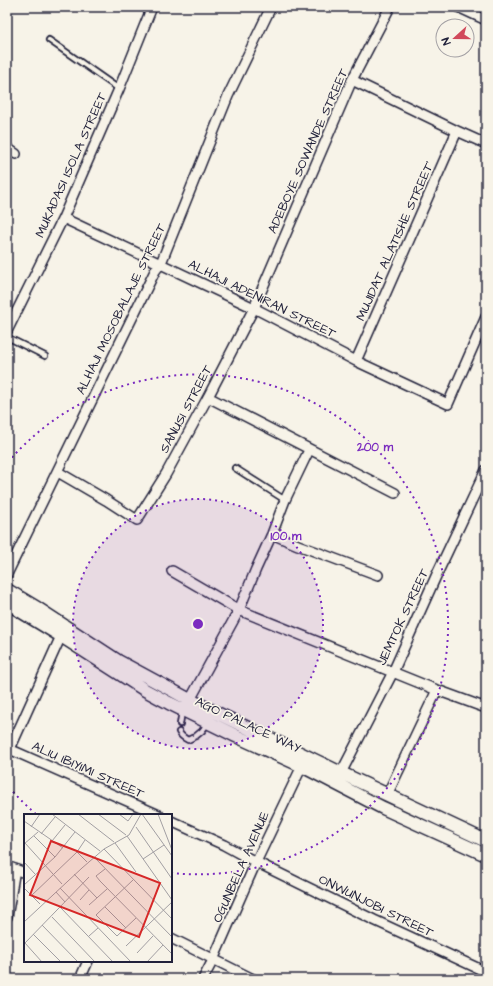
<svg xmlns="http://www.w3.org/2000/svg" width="493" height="986" font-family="'Architects Daughter',sans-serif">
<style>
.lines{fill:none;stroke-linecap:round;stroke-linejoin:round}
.service-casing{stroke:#22223b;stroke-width:8}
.minor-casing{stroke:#22223b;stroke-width:12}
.secondary-casing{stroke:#22223b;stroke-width:15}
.service{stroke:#f7f3e8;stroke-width:4.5}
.minor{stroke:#f7f3e8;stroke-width:9}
.secondary{stroke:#f7f3e8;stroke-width:12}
.ring{fill:none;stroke:#7b2cbf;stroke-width:2;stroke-dasharray:2 4}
.labels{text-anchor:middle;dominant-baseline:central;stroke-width:3.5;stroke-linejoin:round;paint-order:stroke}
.street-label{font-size:13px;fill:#22223b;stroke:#f7f3e8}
.inset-road{fill:none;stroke:#a29fa3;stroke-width:1}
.view{fill:#d62828;fill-opacity:0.15;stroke:#d62828;stroke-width:2}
.inset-edge{fill:none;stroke:#22223b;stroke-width:2}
.centre{fill:#7b2cbf;stroke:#f7f3e8;stroke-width:2}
.ring-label{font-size:12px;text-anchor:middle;font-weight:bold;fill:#7b2cbf;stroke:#f7f3e8;stroke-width:3.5;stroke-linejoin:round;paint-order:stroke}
</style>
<rect width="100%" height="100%" fill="#f7f3e8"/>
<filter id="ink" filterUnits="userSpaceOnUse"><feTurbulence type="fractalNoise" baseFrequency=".025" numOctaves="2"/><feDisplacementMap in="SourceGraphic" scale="8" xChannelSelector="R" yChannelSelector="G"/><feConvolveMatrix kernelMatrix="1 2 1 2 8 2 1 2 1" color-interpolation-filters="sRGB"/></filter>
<g filter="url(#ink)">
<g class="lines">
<g class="service-casing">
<path id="service" d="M49,40L119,89
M7,337L45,356
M235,468L285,500
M180,724L182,711
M179,732C181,736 184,738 188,740L192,738
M196,736L202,731L208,723"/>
</g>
<g class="minor-casing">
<path id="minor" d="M458,7L486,20
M352,80L457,131L486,144
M7,148L16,154
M63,218L254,308L356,361L448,404L486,317
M7,331L63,218L119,89L152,7
M356,361L457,131
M208,397L395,493
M58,472L106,500L137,520L166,474L208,397L254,308L352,80L390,7
M272,534L298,545L378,575
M172,571L239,610L437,690L486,708
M7,574L155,271L161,263L228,96L271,7
M190,700L239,610L256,569L272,534L285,500L309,450
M7,748L159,815
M10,749L61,636
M341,773L393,672L437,574L486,470
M387,795L437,690
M171,821L224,845L246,857L374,920L486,972
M7,866L25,873
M7,917L15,869
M171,938L253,979
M80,979L88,961
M203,979L213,960L256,862L302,766"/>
</g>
<g class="secondary-casing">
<path id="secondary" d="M7,590L37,608L118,661L190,700L341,773L486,841
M7,603L61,636L145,690L169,703L236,736L302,766L383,808L486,855"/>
</g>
<use href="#service" class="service"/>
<use href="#minor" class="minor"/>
<use href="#secondary" class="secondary"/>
</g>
</g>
<circle cx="198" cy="624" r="125" fill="#7b2cbf" fill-opacity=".12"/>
<g class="ring">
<circle cx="198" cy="624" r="125"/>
<path d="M36 814A250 250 0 0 1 8 786M8 462A250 250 0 1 1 172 873"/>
</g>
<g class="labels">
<g class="street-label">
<text transform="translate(308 151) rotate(-66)">ADEBOYE SOWANDE STREET</text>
<text transform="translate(71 165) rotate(-66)">MUKADASI ISOLA STREET</text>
<text transform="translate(395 241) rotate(-66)">MUJIDAT ALATISHE STREET'</text>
<text transform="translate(262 299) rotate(26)">ALHAJI ADENIRAN STREET</text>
<text transform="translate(121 309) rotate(-64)">ALHAJI MOSOBALAJE STREET</text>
<text transform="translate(186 409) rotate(-62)">SANUSI STREET</text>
<text transform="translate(403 617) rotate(-65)">JEMTOK STREET</text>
<text transform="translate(248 725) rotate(25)">AGO PALACE WAY</text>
<text transform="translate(88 770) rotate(24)">ALIU IBIYIMI STREET</text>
<text transform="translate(241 867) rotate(-66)">OGUNBELA AVENUE</text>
<text transform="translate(376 906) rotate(26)">ONWUNJOBI STREET</text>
</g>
</g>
<g transform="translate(24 814)">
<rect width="148" height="148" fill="#f7f3e8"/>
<path class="inset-road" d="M28,0L76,37M54,0L90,28M74,0L102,21M95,0L104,7L109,0M118,0L148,42M134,0L148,36M0,7L39,34M7,13L16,0M112,13L148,65M17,20L31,3M10,22L31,43M103,22L148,86M28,27L41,11M1,29L38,70M91,29L112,58M0,30L14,18M80,35L148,105M53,38L63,48M71,44L148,123M119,45L140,31M0,48L11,60M81,55L72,62L76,67L148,140M50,60L73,84M109,66L72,101L93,122L112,104M0,71L31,43L51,18M0,74L16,90M36,74L107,148M32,78L41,88M7,82L53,38L61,26M56,86L65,76M65,91L83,75M36,93L89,148M81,93L102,114M28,103L71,148M0,108L58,54L80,35L105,21L117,0M18,111L54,148M9,120L37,148M65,122L74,114M1,129L18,148M0,130L65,63M102,132L148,88M113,139L129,122M123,148L139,131"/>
<path class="view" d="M27,27L136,69L115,123L6,81Z"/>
<rect width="148" height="148" class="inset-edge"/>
</g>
<circle cx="198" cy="624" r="6" class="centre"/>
<g class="ring-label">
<text x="375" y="451">200 m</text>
<text x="286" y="540">100 m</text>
</g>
<rect width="493" height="986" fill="none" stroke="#f7f3e8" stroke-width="24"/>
<rect x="12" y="12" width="469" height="962" fill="none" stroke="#22223b" stroke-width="1.5" filter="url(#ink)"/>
<g transform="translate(455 38) rotate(249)"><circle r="19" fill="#f7f3e8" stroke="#a29fa3"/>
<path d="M0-3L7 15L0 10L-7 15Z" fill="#d1495b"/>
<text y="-6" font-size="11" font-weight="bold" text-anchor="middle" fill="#22223b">N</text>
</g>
</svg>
